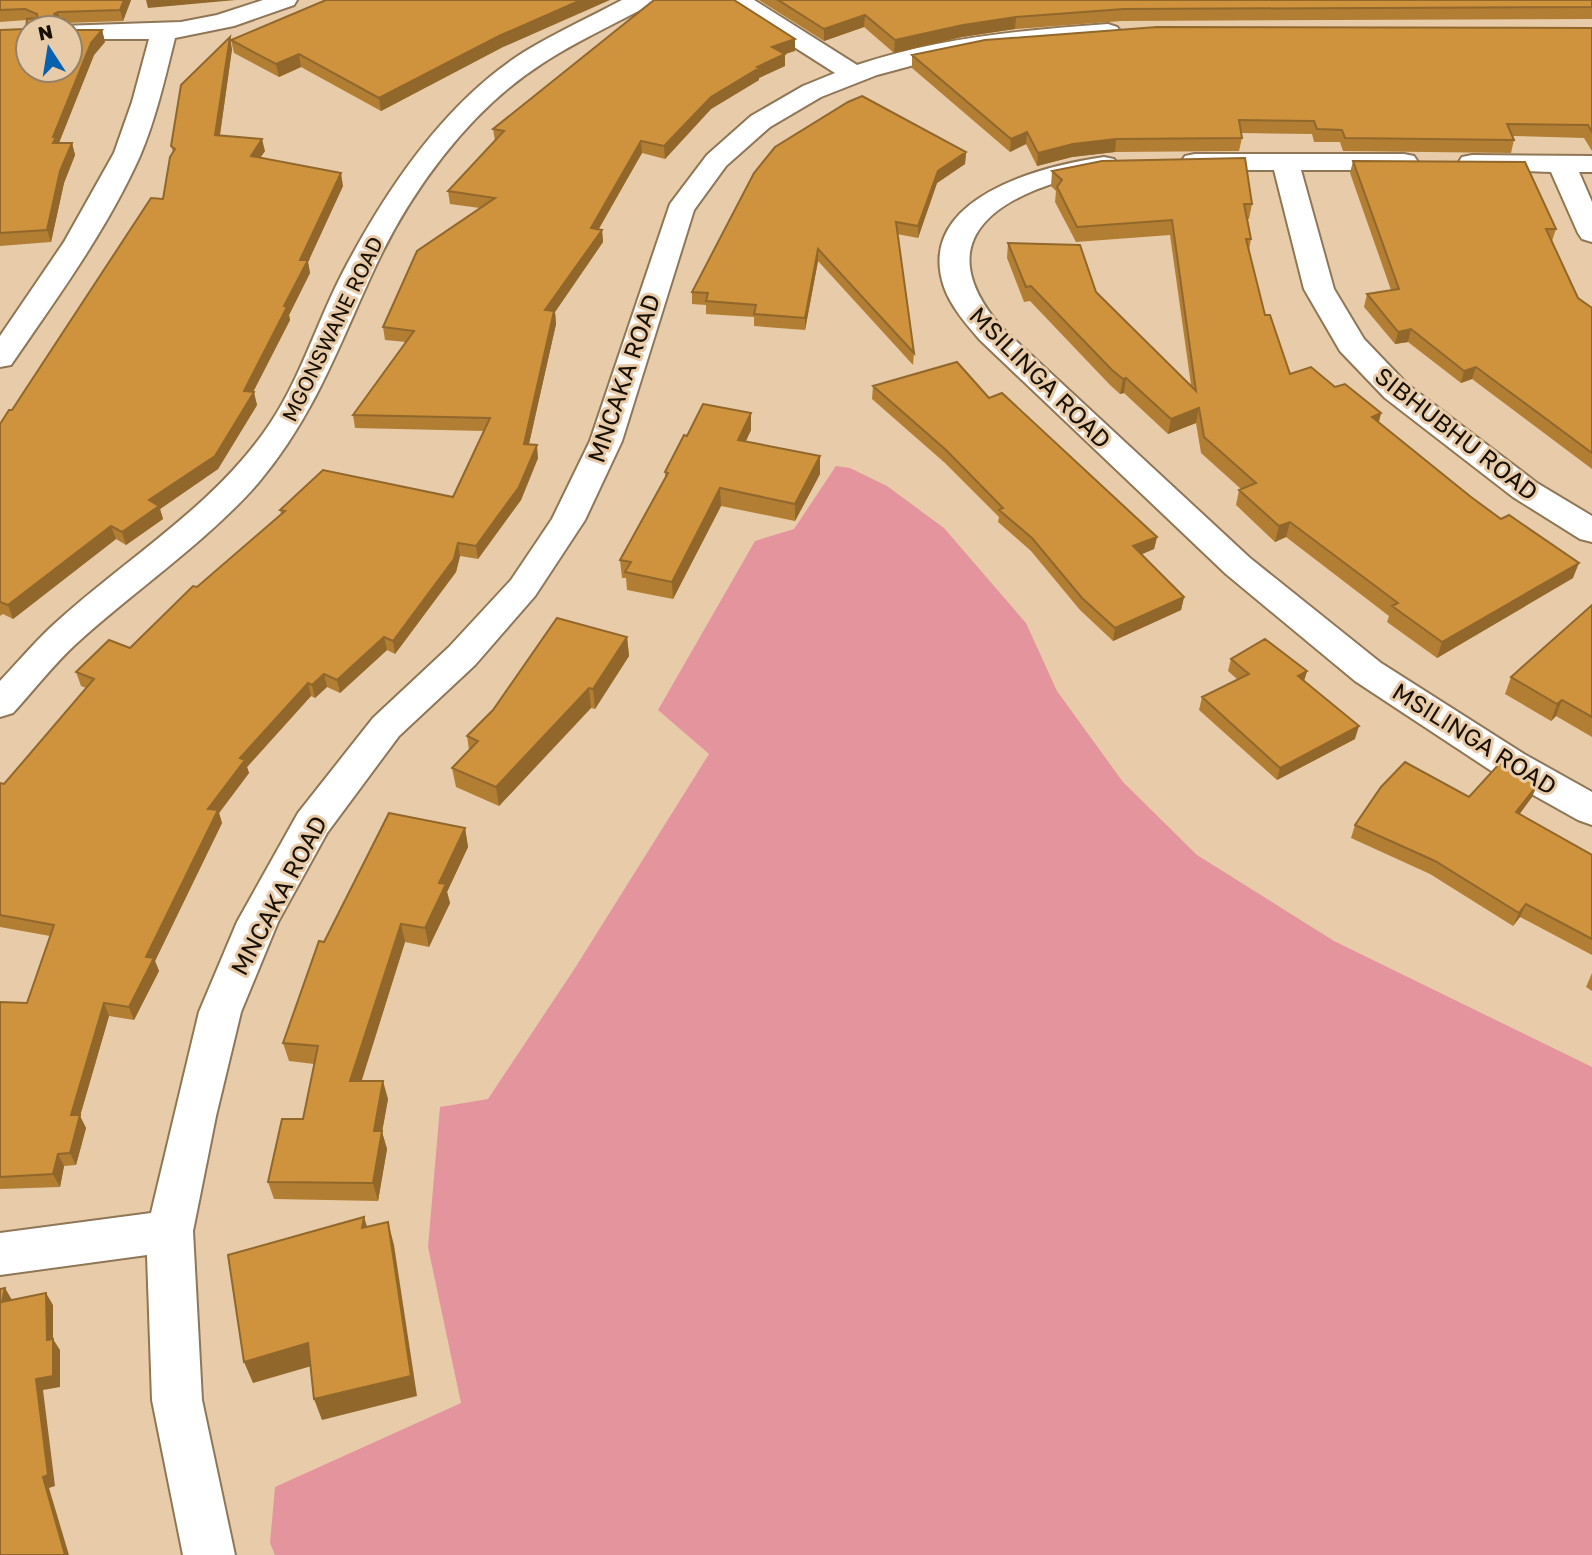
<svg xmlns="http://www.w3.org/2000/svg" width="1592" height="1555" font-family="'Golos Text',sans-serif">
<style>
.green{fill:#e4949d}
.lines{fill:none;stroke-linecap:round;stroke-linejoin:round}
.street-casing{stroke:#8f7656;stroke-width:4}
.street{fill:#fff;fill-rule:evenodd}
.wall{fill:#b27e34}
.shaded-wall{fill:#91672b}
.building{fill:#cf933d;stroke:#91672b;stroke-width:2}
.labels{text-anchor:middle;dominant-baseline:central;stroke-width:6;stroke-linejoin:round;paint-order:stroke}
.far-street-label{font-size:21px;fill:#191004;stroke:#e8cca9}
.street-label{font-size:24px;fill:#191004;stroke:#e8cca9}
</style>
<rect width="100%" height="100%" fill="#e8cca9"/>
<path class="green" d="M836,466L850,468L887,486L944,528L1026,623L1057,691L1123,782L1197,855L1334,941L1592,1067V1555H275L270,1543L275,1487L461,1403L428,1247L440,1107L488,1099L575,968L709,754L658,710L755,541L794,529Z"/>
<g class="lines">
<g class="street-casing">
<path id="street" d="M263,0H297L294,5L234,26L175,38C165,78 156,118 140,156C107,230 57,298 11,365L0,367V336L64,242L114,153L132,102L149,39H70V28H59L61,26L181,22L217,15Z
M622,0H653L650,5C614,24 577,41 543,63C468,111 408,194 372,274C337,350 314,416 259,482C209,540 134,591 77,643C54,664 34,690 13,713L0,717V681C17,663 33,644 51,627C123,560 216,506 271,422C302,375 318,319 344,270C387,188 445,102 524,52C555,33 590,17 622,0Z
M725,0H754L857,65C938,38 1023,30 1108,24L1117,27L1121,32L1117,37L1108,40L988,51L929,61L877,75L821,97L770,127L726,166L694,210L622,441L585,520L535,596L475,665L399,736L327,833L278,922L241,1012L216,1116L193,1231L202,1400L235,1555H183L152,1400L147,1255L0,1275V1233L151,1213L199,1012L237,922L298,813L373,718L449,647L511,580L552,519L590,441L670,204L707,155L751,116L803,86L835,73L728,5Z
M1195,154H1404L1414,156L1418,162L1414,168L1404,170H1301L1334,289L1364,339L1407,384L1537,483L1592,516V542L1580,539L1513,497L1385,398L1340,351L1304,289L1274,170H1195L1185,168L1181,162L1185,156Z
M1472,155L1592,156V172H1579L1592,202V242L1582,239L1578,233L1551,172L1462,169L1458,163L1462,157Z
M1104,157L1114,159L1118,165L1114,171C1096,175 1078,176 1061,181C978,206 936,252 1002,328L1250,558L1381,663L1524,754L1592,792V825L1578,820L1496,774L1355,681L1226,574L980,340C967,325 951,307 944,287C914,198 1041,166 1104,157Z"/>
</g>
<use href="#street" class="street"/>
</g>
<path class="wall" d="M0,0H131L123,21L65,23L28,70L102,30L105,42L94,55L59,143H72L75,155L64,183L51,242L0,246V30L26,29L27,20L0,22Z
M759,0H1592V19L1122,21L1015,29L962,37L894,53L864,27L824,41Z
M1592,28V151L1584,138L1513,136L1514,140L1511,153L1343,151L1340,142H1314L1312,134L1241,133L1242,138L1239,151L1115,152L1072,157L1037,166L1026,144L1010,152L912,68V55Z
M231,40L501,48L381,111L301,67L279,77L234,53Z
M232,49L220,135L265,151L260,158L343,186L308,262L310,273L289,315L290,320L253,392L257,405L218,469L160,509L163,519L126,545L116,539L13,619L3,614L0,616V424L12,410L163,199L173,152L171,146Z
M795,51L785,54V66L759,78V80L711,109L665,159L642,153L599,229L602,230L603,242L555,312L556,324L529,444L538,458L521,500L478,559L460,556L456,572L395,654L387,650L340,693L327,687L315,698L311,696L247,767L249,773L219,813L222,823L155,961L159,971L134,1020L109,1016L80,1116L86,1128L76,1165L64,1166L60,1187L0,1189V1002L27,1003L50,936L0,927V783L4,784L86,688L81,686L76,672L130,648L197,587L281,514L280,510L453,497L484,431L355,428L353,415L406,342L385,340L383,327L480,208L450,204L448,191L495,141L493,129Z
M966,152L965,164L937,183L918,238L897,234L914,353L913,365L818,261L805,330L754,326V317L706,314V305L692,304V292Z
M1353,161L1556,229L1552,241L1578,298L1592,308V469L1472,379L1461,383L1408,342L1395,344L1364,307L1367,294L1391,290L1350,173Z
M1052,171L1252,204L1249,219H1247L1251,239L1249,250L1265,315L1290,374L1335,387L1381,413L1379,422L1471,497L1573,578L1437,658L1387,622L1389,616L1286,537L1275,542L1236,505L1239,490L1241,489L1201,453L1196,423L1168,434L1124,393L1120,394L1110,385L1030,301L1024,302L1007,258L1008,243L1096,292L1191,385L1170,235L1076,242L1055,202L1056,191L1051,186Z
M873,386L989,398L1157,537L1154,549L1141,554L1184,597L1181,610L1113,641L1080,610L1031,551L998,522L999,517L945,463L872,399Z
M751,413V430L746,441L820,456V474L795,521L721,506L673,599L627,590L626,578H622L620,560L665,478V472L687,436Z
M1592,605V737L1556,716L1551,721L1505,694L1511,677Z
M627,637L629,656L595,709L591,708L499,806L456,787L452,768L469,750L467,736Z
M1231,659L1307,671L1304,681L1355,739L1277,780L1199,710L1202,697L1238,680L1228,671Z
M1469,797H1532L1519,814L1592,855V955L1520,917L1513,926L1430,874L1351,838L1355,825Z
M465,828L468,847L447,892L450,903L429,947L405,942L361,1081L388,1099L382,1132L387,1149L378,1201L274,1199L268,1182L303,1119L314,1064L289,1061L283,1043L324,942Z
M1592,973V991L1586,987Z"/>
<path class="shaded-wall" d="M124,0H131L123,21L120,10Z
M146,0H236L148,8Z
M581,0H610L501,48L381,111L379,98L499,36Z
M58,12L61,23L54,18V14Z
M865,15L864,27L824,41V29Z
M1016,17L1015,29L962,37L894,53L895,40L963,25Z
M102,30L105,42L94,55L58,145L53,143V137L91,43Z
M230,37L232,49L218,148L215,135Z
M795,39V51L785,54V66L759,78V80L711,109L665,159L664,146L711,97L757,67L772,47Z
M299,54L301,67L279,77L276,64Z
M1027,132L1026,144L1010,152L1011,139Z
M262,139L265,151L253,168L251,156Z
M1116,139L1115,152L1072,157L1037,166L1038,153L1073,144Z
M641,141L642,153L592,240L591,228Z
M72,143L75,155L64,183L51,242L47,230L60,171Z
M966,152L965,164L937,183L918,238V226L938,171Z
M341,173L343,186L308,262L310,273L289,315L290,320L250,398L254,392L257,405L218,469L160,509L163,519L126,545L122,532L244,391L300,260Z
M602,230L603,242L555,312L556,324L526,457L524,444L545,310Z
M818,249V261L805,330V318Z
M1411,329L1408,342L1395,344L1398,332Z
M1476,367L1472,379L1461,383L1464,371Z
M1126,378L1124,393L1120,394L1123,379Z
M1199,408L1196,423L1168,434L1171,419Z
M751,413V430L738,457V440Z
M1381,413L1377,428L1372,417Z
M537,445L538,458L521,500L478,559L476,546Z
M820,456V474L795,521V504Z
M720,488L721,506L673,599L672,582Z
M1290,522L1286,537L1275,542L1279,526Z
M111,526L116,539L13,619L8,605Z
M1157,537L1154,549L1131,559L1133,546Z
M458,543L460,556L456,572L395,654L393,641Z
M1579,563L1573,578L1437,658L1442,642Z
M1184,597L1181,610L1113,641L1115,628Z
M384,637L387,650L340,693L337,680Z
M627,637L629,656L595,709L593,689Z
M1307,671L1303,684L1298,676Z
M324,674L327,687L315,698L312,685Z
M308,683L311,696L247,767L249,773L219,813L222,823L155,961L159,971L134,1020L129,1007L146,957L208,809L240,758Z
M589,688L591,708L499,806L496,787Z
M1562,700L1556,716L1551,721L1557,704Z
M1359,726L1355,739L1277,780L1280,768Z
M1538,784L1532,797L1511,826L1516,812Z
M465,828L468,847L447,892L450,903L429,947L425,928L439,883Z
M1526,904L1520,917L1513,926L1519,913Z
M401,924L405,942L356,1099L350,1081Z
M104,1003L109,1016L80,1116L86,1128L76,1165L70,1153L71,1115Z
M383,1081L388,1099L382,1132L387,1149L378,1201L373,1183L374,1131Z
M58,1154L64,1166L60,1187L53,1174Z
M364,1217L371,1239L362,1228Z
M388,1222L394,1245L417,1396L322,1420L314,1399Z
M5,1288L12,1300L2,1302Z
M46,1293L53,1305V1339L60,1350V1387L43,1390L55,1486L49,1488L69,1555H65L43,1477L36,1379L47,1340Z
M308,1343L315,1365L253,1383L244,1362Z"/>
<path class="building" d="M0,0H124L120,10L58,12L54,14V18L64,19L66,28H28V70H70V30H102L91,43L53,137H56L53,143H72L60,171L47,230L0,233V30L26,29L27,19L38,18L37,14L25,9L0,10Z
M326,0H581L499,36L379,98L299,54L276,64L231,40Z
M654,0H734L795,39L772,47L785,54L757,67L759,68L711,97L664,146L641,141L591,228L602,230L545,310L554,311L524,444L537,445L519,487L476,546L458,543L454,559L393,641L384,637L337,680L324,674L312,685L308,683L240,758L245,760L208,809L218,810L146,957L154,958L129,1007L104,1003L71,1115H80L70,1153L58,1154L53,1174L0,1177V1002L27,1003L54,925L0,915V783L4,784L94,679L76,672L109,640L130,648L193,586L197,587L285,511L280,510L323,470L453,497L490,418L353,415L414,331L383,327L417,251L495,198L448,191L504,131L493,129Z
M778,0H1592V7L1124,9L1016,17L963,25L895,40L865,15L824,29Z
M1157,27L1592,28V132L1588,125L1507,124L1514,140L1345,138L1342,130L1317,129L1314,121L1239,120L1242,138L1116,139L1073,144L1038,153L1027,132L1011,139L912,55L985,40Z
M230,37L215,135L262,139L251,156L341,173L300,260H308L284,306L287,307L244,391L254,392L215,456L149,500L159,506L122,532L111,526L8,605L0,602V424L9,410H12L151,198L163,199L170,157L175,149L171,146L181,85Z
M862,96L966,152L938,171L918,226L896,222L914,353L818,249L805,318L754,314L756,305L706,301L708,293L692,292L754,173L775,147L848,102Z
M1245,158L1252,204H1244L1251,239H1246L1265,315H1270L1290,374L1311,367L1335,387L1345,384L1381,413L1372,417L1471,497L1501,519L1509,515L1579,563L1442,642L1392,606L1398,603L1290,522L1279,526L1239,490L1256,483L1204,437L1199,408L1171,419L1126,378L1123,379L1112,370L1031,286L1026,287L1008,243L1080,245L1096,292L1196,391L1172,220L1077,227L1057,187L1062,180L1052,171L1102,161Z
M1353,161L1525,162L1556,229H1546L1578,298L1592,308V453L1476,367L1464,371L1411,329L1398,332L1367,294L1399,289Z
M957,362L989,398L1002,393L1157,537L1133,546L1184,597L1115,628L1082,598L1032,538L999,510L1003,508L946,450L873,386Z
M703,404L751,413L738,440L820,456L795,504L720,488L672,582L625,572L631,562L620,560L668,473L665,472L684,435L687,436Z
M1592,605V717L1562,700L1557,704L1511,677Z
M557,618L627,637L593,689L589,688L496,787L452,768L478,741L467,736L493,710Z
M1265,639L1307,671L1298,676L1359,726L1280,768L1202,697L1249,674L1231,659Z
M1405,762L1469,797L1500,763L1538,784L1516,812L1592,855V939L1526,904L1519,913L1435,861L1355,825L1381,787Z
M389,813L465,828L439,883L446,884L425,928L401,924L350,1081H383L374,1131H382L373,1183L268,1182L282,1119H303L318,1046L283,1043L319,941L324,942Z
M364,1217L362,1228L388,1222L411,1376L314,1399L308,1343L244,1362L228,1255Z
M5,1288L2,1302L46,1293L47,1340L53,1339V1376L36,1379L48,1475L43,1477L65,1555H0V1289Z"/>
<g class="labels">
<g class="far-street-label">
<text transform="translate(332 329) rotate(-64)">MGONSWANE ROAD</text>
</g>
<g class="street-label">
<text transform="translate(1041 377) rotate(45)">MSILINGA ROAD</text>
<text transform="translate(623 378) rotate(-71)">MNCAKA ROAD</text>
<text transform="translate(1457 433) rotate(38)">SIBHUBHU ROAD</text>
<text transform="translate(1475 738) rotate(32)">MSILINGA ROAD</text>
<text transform="translate(278 895) rotate(-62)">MNCAKA ROAD</text>
</g>
</g>
<g transform="translate(49 49) rotate(348)"><circle r="33" fill="#e8cca9" stroke="#958167" stroke-width="2"/>
<path d="M0-5L12 26L0 18L-12 26Z" fill="#0861af"/>
<text y="-10" font-size="19" font-weight="bold" text-anchor="middle" fill="#191004">N</text>
</g>
</svg>
